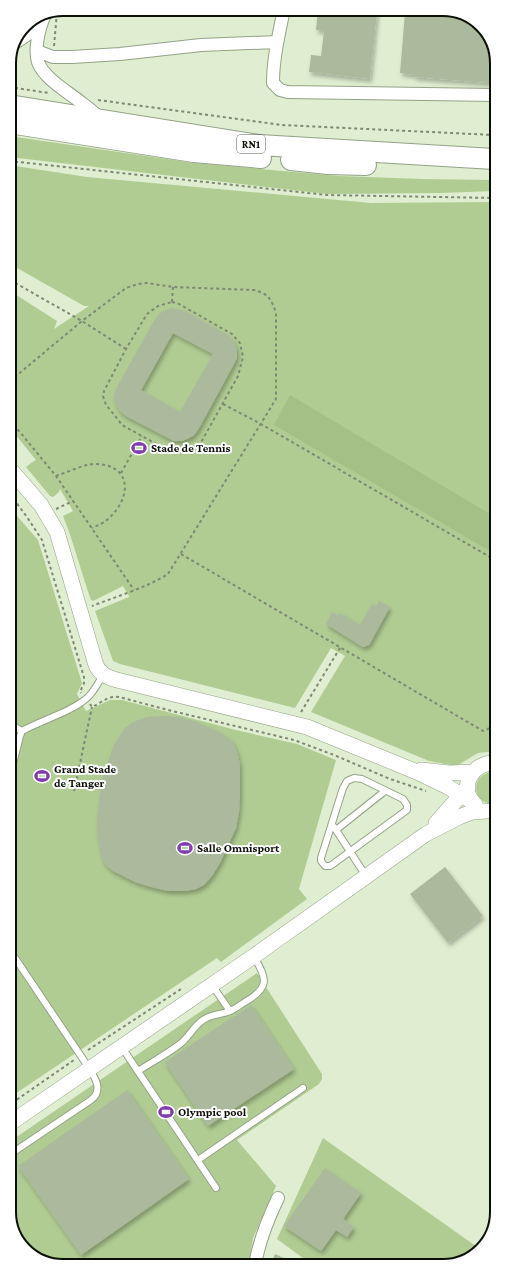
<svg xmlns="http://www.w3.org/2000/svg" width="506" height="1275" font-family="'Crimson Pro',serif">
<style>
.green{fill:#b0cc93}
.forest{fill:#a5c087}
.building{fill:#abb99d;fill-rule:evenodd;filter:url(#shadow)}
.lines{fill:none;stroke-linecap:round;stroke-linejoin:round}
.service-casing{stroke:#94a287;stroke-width:8}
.minor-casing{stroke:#94a287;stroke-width:14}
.tertiary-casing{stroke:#94a287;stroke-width:16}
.trunk-casing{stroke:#94a287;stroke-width:22}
.path{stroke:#7e8873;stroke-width:2;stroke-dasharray:3 3;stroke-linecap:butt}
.service{stroke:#fff;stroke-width:6}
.minor{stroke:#fff;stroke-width:12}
.tertiary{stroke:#fff;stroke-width:15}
.trunk{stroke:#fff;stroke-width:20}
.labels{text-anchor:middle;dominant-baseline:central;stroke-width:4;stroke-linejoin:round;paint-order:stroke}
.shield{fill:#fff;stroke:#545851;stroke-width:1}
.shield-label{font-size:11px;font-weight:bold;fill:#0b1006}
.poi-label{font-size:12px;font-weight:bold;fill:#0b1006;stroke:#fff;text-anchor:start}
.rim{fill:none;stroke:#0b1006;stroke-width:2}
</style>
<defs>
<filter id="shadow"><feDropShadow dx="2" dy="3.5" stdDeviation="2" flood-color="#0004"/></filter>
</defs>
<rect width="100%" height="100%" fill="#dfeed0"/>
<path class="green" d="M9,136L194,163L339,176L423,179L495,180V191L440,193L327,194L9,157Z
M9,165L87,177L371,203L495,202L496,751L478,753L458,765H451L429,761L311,712L345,656L331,648L295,708L120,664L113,661L95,611L129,597L130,598L123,586L93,601L91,600C81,572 74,543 63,516L73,511L60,489L59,492L53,497L50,496L26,467L34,461L36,460L10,428V291L57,321L54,329L89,306H84L10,264Z
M10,508L38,540L82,683L77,694L86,711L110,700H122L236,730L297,744L336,760L299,889L307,899L221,962L217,958L12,1096Z
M490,772L496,773V803C475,808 467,778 490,772Z
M257,973L322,1074V1079L319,1084L237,1140L276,1186L253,1238L249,1265L60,1266L30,1255L12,1229V1140Z
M323,1138L480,1249L460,1263L311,1264L277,1239Z"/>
<path class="forest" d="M290,395L495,517V554L274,425Z"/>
<path class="building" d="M318,9H348L377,12L370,79L309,72L311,55L321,56L324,31L316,30Z
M413,9H446L476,20L494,46V76H489V83L414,77L415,75L400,73L405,13H412Z
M171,308L178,309L185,311L226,334L231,338L235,344L237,351V358L234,364L198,430L193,436L187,439L181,441H174L168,438L126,416L120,411L116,405L114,398L115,391L118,385L155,319L159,314L165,310ZM173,333L213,354L180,412L141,390Z
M379,601L390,607L369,645L363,647L326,624L332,612L338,616L340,613L360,625L372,604L376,606Z
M163,716L179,717L197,722L221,733L232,741L237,752L240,764V798L239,812L236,828L231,839L220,863L212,876L204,885L196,889L185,891H168L151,887L135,882L113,871L107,866L102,859L97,833V819L101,784L105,771L114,744L125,728L133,722L147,717Z
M445,867L483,916L448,943L410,894Z
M251,1005L294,1069L208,1126L165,1062Z
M127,1090L189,1179L81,1255L18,1166Z
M325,1168L361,1193L343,1219L354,1227L347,1237L336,1230L321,1251L284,1226Z
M275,1254L297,1264H271Z"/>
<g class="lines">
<g class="service-casing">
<path id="service" d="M11,725L22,731
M11,772L20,736L22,731C42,720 71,712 87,698C94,692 98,683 103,675
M354,778L362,779L403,799L407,805V810L333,864L330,866H325L321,861V858L343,788L347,781Z
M334,827L366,876
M336,830L385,791
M11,952L89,1068C96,1079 103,1091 91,1100L15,1151
M212,985L230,1011
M121,1046L216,1188
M138,1071C152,1062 167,1054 180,1044C189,1037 193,1027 203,1020C211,1014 221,1015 230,1011C235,1009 240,1005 245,1002C269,988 268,979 254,957
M198,1160L303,1088"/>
</g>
<g class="minor-casing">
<path id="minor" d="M284,9C279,34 273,58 273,83L280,90L288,92L494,95
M44,17C39,28 34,50 38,62C44,79 70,93 83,104C89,108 94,113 100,118
M18,41L40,26
M37,51L53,57H72L120,54L201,45L277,42
M255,1265C259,1241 268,1219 278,1198"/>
</g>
<g class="tertiary-casing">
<path id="tertiary" d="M10,469L41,505L57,532L95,662C98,673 106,677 117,680L307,727L417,772L448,787L473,802
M421,770L449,773L473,772
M475,804C457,788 473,761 496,763
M436,823L468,787
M12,1122L254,956L426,834L459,817L472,812L486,811"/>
</g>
<g class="trunk-casing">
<path id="trunk" d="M9,105L259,145L494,159
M9,123L194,152L261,158
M291,160L328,164L366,165"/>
</g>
<path class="path" d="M54,46L57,12
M9,87L49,93
M98,100L282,125L494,135
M9,161L327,195L495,198
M10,280L82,321L126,349
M172,302L179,304L232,334L240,343L243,357L238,376L199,446L193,451L180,453L160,446L142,436L122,425L116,417L106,405L103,396L104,391L126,349L147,314L158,306Z
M172,302L173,287
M10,381L82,321L126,288L138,284L147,283L173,287L254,290C268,294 271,298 276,313V399L168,574C148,587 115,597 92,606
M223,404L261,424L495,560
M10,420L56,476L134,590
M121,473L142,436
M56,476C65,473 85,464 94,464C133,464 132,498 108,519C104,523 98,525 92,528
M10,494L27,517L42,540L84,677V683L80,692L81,693
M56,509L73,501
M181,554L483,731L488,729L496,715
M90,704L92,707C101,703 109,695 119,697L172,711L294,740L334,755L390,779L426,791
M301,712L340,648
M74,791L92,707
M88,1050L181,989
M12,1103L74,1060"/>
<use href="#service" class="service"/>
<use href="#minor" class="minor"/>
<use href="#tertiary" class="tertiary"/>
<use href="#trunk" class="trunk"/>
</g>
<defs>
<g id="stadium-bare" transform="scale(1.2)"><path d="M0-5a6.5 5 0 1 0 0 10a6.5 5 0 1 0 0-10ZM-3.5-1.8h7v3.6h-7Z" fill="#813bae" stroke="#fff" stroke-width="2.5" paint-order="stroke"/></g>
</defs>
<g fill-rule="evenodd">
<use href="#stadium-bare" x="139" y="448"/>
<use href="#stadium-bare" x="42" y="776"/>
<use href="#stadium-bare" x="185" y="848"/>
<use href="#stadium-bare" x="166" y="1112"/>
</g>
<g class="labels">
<rect class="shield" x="237" y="135" width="28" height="18" rx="3"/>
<g class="shield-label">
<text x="251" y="144">RN1</text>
</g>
<g class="poi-label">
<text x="151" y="448">Stade de Tennis</text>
<text x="54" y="769">Grand Stade<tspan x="54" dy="14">de Tanger</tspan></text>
<text x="197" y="848">Salle Omnisport</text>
<text x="178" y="1112">Olympic pool</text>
</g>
</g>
<path d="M0 0H506V1275H0ZM63 16H443A47 47 0 0 1 490 63V1212A47 47 0 0 1 443 1259H63A47 47 0 0 1 16 1212V63A47 47 0 0 1 63 16Z" fill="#fff" fill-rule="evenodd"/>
<path class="rim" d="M63 16H443A47 47 0 0 1 490 63V1212A47 47 0 0 1 443 1259H63A47 47 0 0 1 16 1212V63A47 47 0 0 1 63 16Z"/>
</svg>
